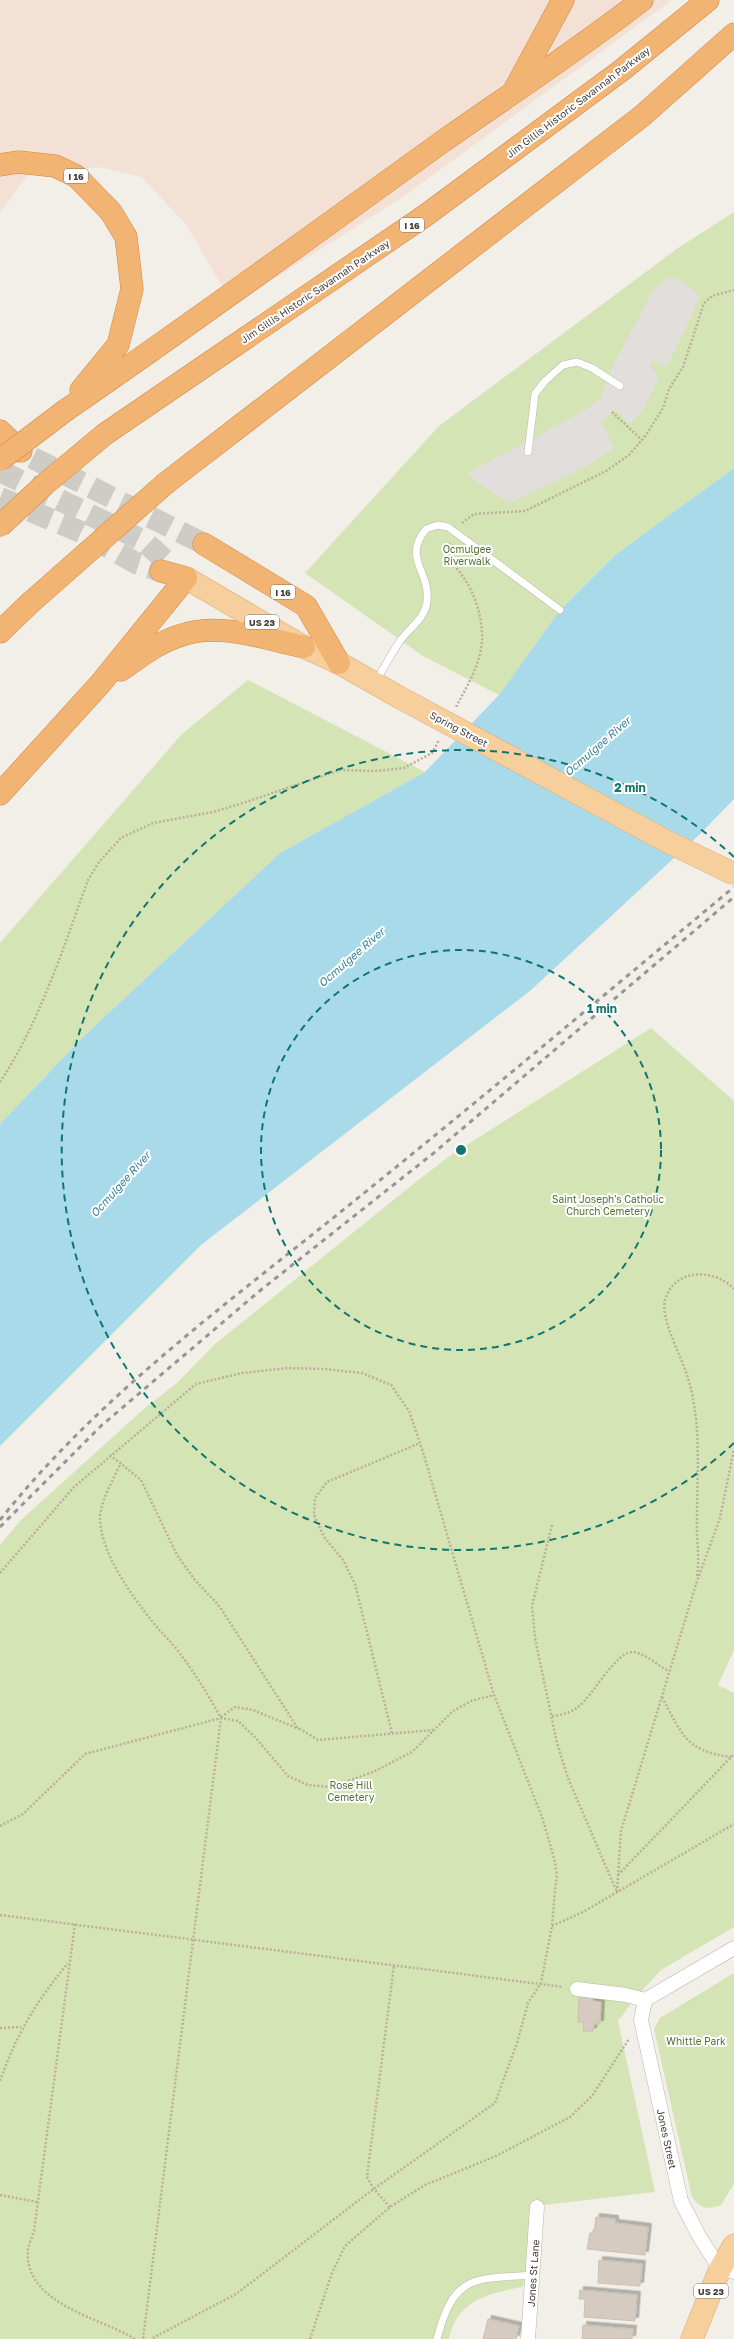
<svg xmlns="http://www.w3.org/2000/svg" width="734" height="2339" font-family="'Golos Text',sans-serif">
<style>
.commercial{fill:#f3e1d5}
.green{fill:#d5e4b4}
.parking{fill:#e1dedc}
.water{fill:#a9daea}
.building{fill:#d6cbc1;stroke:#cdbeb2;filter:url(#shadow)}
.lines{fill:none;stroke-linecap:round;stroke-linejoin:round}
.highway-tunnel{stroke:#cfcbc5;stroke-width:22;stroke-dasharray:22 11;stroke-linecap:butt}
.lane-casing{stroke:#bdb4ab;stroke-width:8}
.street-casing{stroke:#bdb4ab;stroke-width:15}
.primary-casing{stroke:#daa96e;stroke-width:23}
.highway-casing{stroke:#d18743;stroke-width:23}
.path{stroke:#bead9d;stroke-width:2.5;stroke-dasharray:2 2;stroke-linecap:butt}
.lane{stroke:#fff;stroke-width:7}
.street{stroke:#fff;stroke-width:14}
.primary{stroke:#f6cf9d;stroke-width:22}
.highway{stroke:#f2b473;stroke-width:22}
.rail{stroke:#969696;stroke-width:3;stroke-dasharray:5 5;stroke-linecap:butt}
.primary-bridge-casing{stroke:#daa96e;stroke-width:23;stroke-linecap:butt}
.highway-bridge-casing{stroke:#d18743;stroke-width:23;stroke-linecap:butt}
.primary-bridge{stroke:#f6cf9d;stroke-width:22}
.highway-bridge{stroke:#f2b473;stroke-width:22}
.ring{fill:none;stroke:#0f766e;stroke-width:2;stroke-dasharray:7 5}
.labels{text-anchor:middle;dominant-baseline:central;stroke-width:4;stroke-linejoin:round;paint-order:stroke}
.shield{fill:#fff;stroke:#7d7773;stroke-width:1}
.shield-label{font-size:9px;font-weight:bold;fill:#453d37}
.street-label{font-size:10px;fill:#453d37;stroke:#fff}
.park-label{font-size:10px;fill:#53722f;stroke:#fff}
.water-label{font-size:11px;font-style:italic;fill:#357f9a;stroke:#fff}
.centre{fill:#0f766e;stroke:#fff;stroke-width:2}
.ring-label{font-size:12px;text-anchor:middle;font-weight:bold;fill:#0f766e;stroke:#fff;stroke-width:4;stroke-linejoin:round;paint-order:stroke}
</style>
<defs>
<filter id="shadow"><feDropShadow dx="3.5" dy="-3.5" stdDeviation="0" flood-color="#0004"/></filter>
</defs>
<rect width="100%" height="100%" fill="#f2eee8"/>
<path class="commercial" d="M0,0H672L407,194L233,305L186,224L141,177L99,167L29,174L0,212Z"/>
<path class="green" d="M734,212V468L615,555L560,610L499,695L423,656L305,573L439,426L678,248Z
M248,680L425,772L280,853L85,1035L0,1124V943L182,734Z
M651,1028L734,1101V1650L718,1685L734,1693V1927L661,1970L636,1997L618,2021L655,2192L535,2206L523,2287C488,2293 457,2300 449,2339H0V1545L21,1520L146,1407L177,1383L214,1345L412,1185L451,1155Z
M734,1973V2184L721,2205C707,2210 701,2209 692,2197L654,2029L660,2018Z"/>
<path class="parking" d="M668,277L680,280L692,288L700,298L666,367L652,361L650,365L659,378L643,409L630,424L615,409L602,421L601,424L615,447L589,465L510,503L475,481L468,473L586,410L601,397L613,365L652,293Z"/>
<path class="water" d="M734,468V799L700,834L531,990L201,1245L0,1446V1124L85,1035L280,853L425,772L499,695L560,610L615,555Z"/>
<path class="building" d="M579,1996L593,1997V2001L601,2002L600,2024H594L593,2031H583L584,2022H578Z
M596,2217L615,2219V2223L648,2227L645,2255L587,2249L590,2233H594Z
M599,2260L642,2264L640,2286L598,2283Z
M580,2290L637,2295L635,2321L584,2317L585,2299H579Z
M488,2319L519,2326L516,2339H483Z
M583,2325L633,2329L632,2339H582Z"/>
<g class="lines">
<path class="highway-tunnel" d="M3,443L204,544
M0,471L144,541L167,562
M0,498L81,532L136,563L161,571"/>
<g class="lane-casing">
<path id="lane" d="M528,452L535,394L545,381L563,365L577,362L592,368L620,386
M376,681C384,668 391,654 400,641C408,629 426,618 427,601C430,570 402,559 426,529L438,525L448,527L560,610
M437,2339C454,2274 473,2279 533,2275"/>
</g>
<g class="street-casing">
<path id="street" d="M734,1948L645,2000L641,2020L681,2201L699,2236L720,2269L734,2272
M577,1989L626,1995L645,2000
M528,2339L537,2207"/>
</g>
<g class="primary-casing">
<path id="primary" d="M186,578L304,647L339,663L397,696
M692,2339L720,2269L734,2245"/>
</g>
<g class="highway-casing">
<path id="highway" d="M515,89L563,0
M0,165L18,162L55,166L76,176L111,212L126,237L132,289L118,345L81,390
M66,410C193,323 317,232 442,142C509,95 578,50 642,0
M0,431L21,451
M105,434L426,215L622,70L708,0
M166,483L642,116L734,34
M204,544L306,606L339,663
M161,571L186,578
M0,632L29,604
M121,670C140,657 157,643 179,636C217,621 266,639 304,647
M0,794L100,684L186,578"/>
</g>
<path class="path" d="M612,412L642,440
M462,523L474,514L525,511L606,471L629,455L646,435L663,408L669,389L683,367L704,303L712,296L734,290
M450,543C448,547 447,552 449,557C452,565 461,572 465,580C475,594 481,615 482,632C484,659 468,684 456,707
M0,1082C39,1024 64,946 88,880L99,862L121,838L153,823L213,812L246,802L340,770L375,771L404,768L432,753L439,740
M110,1455L141,1480L177,1555L195,1580L220,1607L297,1727L318,1740L433,1730
M121,1462C114,1479 100,1501 100,1519C101,1553 131,1595 152,1621C160,1632 170,1640 178,1651C194,1672 208,1694 221,1718L143,2339
M552,1525L532,1606L535,1638L557,1743L568,1778L616,1890
M0,1573L74,1487L196,1384L242,1373L288,1368L325,1369L362,1373L391,1385L409,1411L423,1452L494,1695L542,1817L554,1858L557,1875L555,1890L552,1926L541,1983L528,2003L517,2043L495,2103L371,2191L236,2294L151,2339
M697,1576C700,1557 696,1539 697,1519C697,1470 702,1422 687,1375C681,1356 660,1318 665,1300C674,1268 714,1268 734,1289
M662,1697C682,1734 685,1751 731,1757
M552,1716C561,1715 570,1713 578,1707C593,1696 616,1650 634,1652C646,1654 658,1666 669,1671
M221,1717L235,1707L253,1710L299,1729
M392,1733L355,1584L343,1560L324,1537L314,1515L315,1498L327,1482L420,1443
M0,1826L23,1814L85,1754L221,1718L238,1721L254,1736L288,1776L308,1785L331,1787L373,1772L412,1752L453,1711L471,1701L494,1695
M618,1875L734,1754
M617,1892L621,1831L697,1581L720,1518L734,1449
M0,1915L563,1987
M75,1924L34,2231C32,2237 29,2244 28,2249C23,2304 99,2317 135,2339
M552,1926L583,1912L734,1824
M0,2028L21,2027
M0,2081C17,2033 36,2002 68,1963
M0,2195L37,2202
M390,2207L374,2189L367,2177L394,1965
M310,2339L332,2273L345,2246L390,2207L425,2185L496,2156L570,2117L592,2096L629,2039"/>
<use href="#lane" class="lane"/>
<use href="#street" class="street"/>
<use href="#primary" class="primary"/>
<use href="#highway" class="highway"/>
<path class="rail" d="M0,1520C96,1399 224,1306 343,1210C475,1104 604,995 734,887
M0,1527L102,1425L262,1289L435,1152L734,897"/>
<g class="primary-bridge-casing">
<path id="primary-bridge" d="M397,696L668,842L734,874"/>
</g>
<g class="highway-bridge-casing">
<path id="highway-bridge" d="M0,460L66,410
M0,526L45,484L105,434
M29,604L166,483"/>
</g>
<use href="#primary-bridge" class="primary-bridge"/>
<use href="#highway-bridge" class="highway-bridge"/>
</g>
<g class="ring">
<circle cx="461" cy="1150" r="200"/>
<path d="M734 1443A400 400 0 1 1 734 857"/>
</g>
<g class="labels">
<g class="shield">
<rect x="64" y="169" width="24" height="14" rx="3"/>
<rect x="400" y="218" width="24" height="14" rx="3"/>
<rect x="271" y="585" width="24" height="14" rx="3"/>
<rect x="245" y="615" width="34" height="14" rx="3"/>
<rect x="694" y="2284" width="34" height="14" rx="3"/>
</g>
<g class="shield-label">
<text x="76" y="176">I 16</text>
<text x="412" y="225">I 16</text>
<text x="283" y="592">I 16</text>
<text x="262" y="622">US 23</text>
<text x="711" y="2291">US 23</text>
</g>
<g class="street-label">
<text transform="translate(578 102) rotate(-37)">Jim Gillis Historic Savannah Parkway</text>
<text transform="translate(315 291) rotate(-34)">Jim Gillis Historic Savannah Parkway</text>
<text transform="translate(459 729) rotate(28)">Spring Street</text>
<text transform="translate(667 2139) rotate(78)">Jones Street</text>
<text transform="translate(533 2273) rotate(-86)">Jones St Lane</text>
</g>
<g class="park-label">
<text x="467" y="549">Ocmulgee<tspan x="467" dy="12">Riverwalk</tspan></text>
<text x="608" y="1199">Saint Joseph's Catholic<tspan x="608" dy="12">Church Cemetery</tspan></text>
<text x="351" y="1785">Rose Hill<tspan x="351" dy="12">Cemetery</tspan></text>
<text x="696" y="2041">Whittle Park</text>
</g>
<g class="water-label">
<text transform="translate(597 746) rotate(-41)">Ocmulgee River</text>
<text transform="translate(351 957) rotate(-41)">Ocmulgee River</text>
<text transform="translate(120 1184) rotate(-48)">Ocmulgee River</text>
</g>
</g>
<circle cx="461" cy="1150" r="6" class="centre"/>
<g class="ring-label">
<text x="630" y="792">2 min</text>
<text x="602" y="1013">1 min</text>
</g>
</svg>
